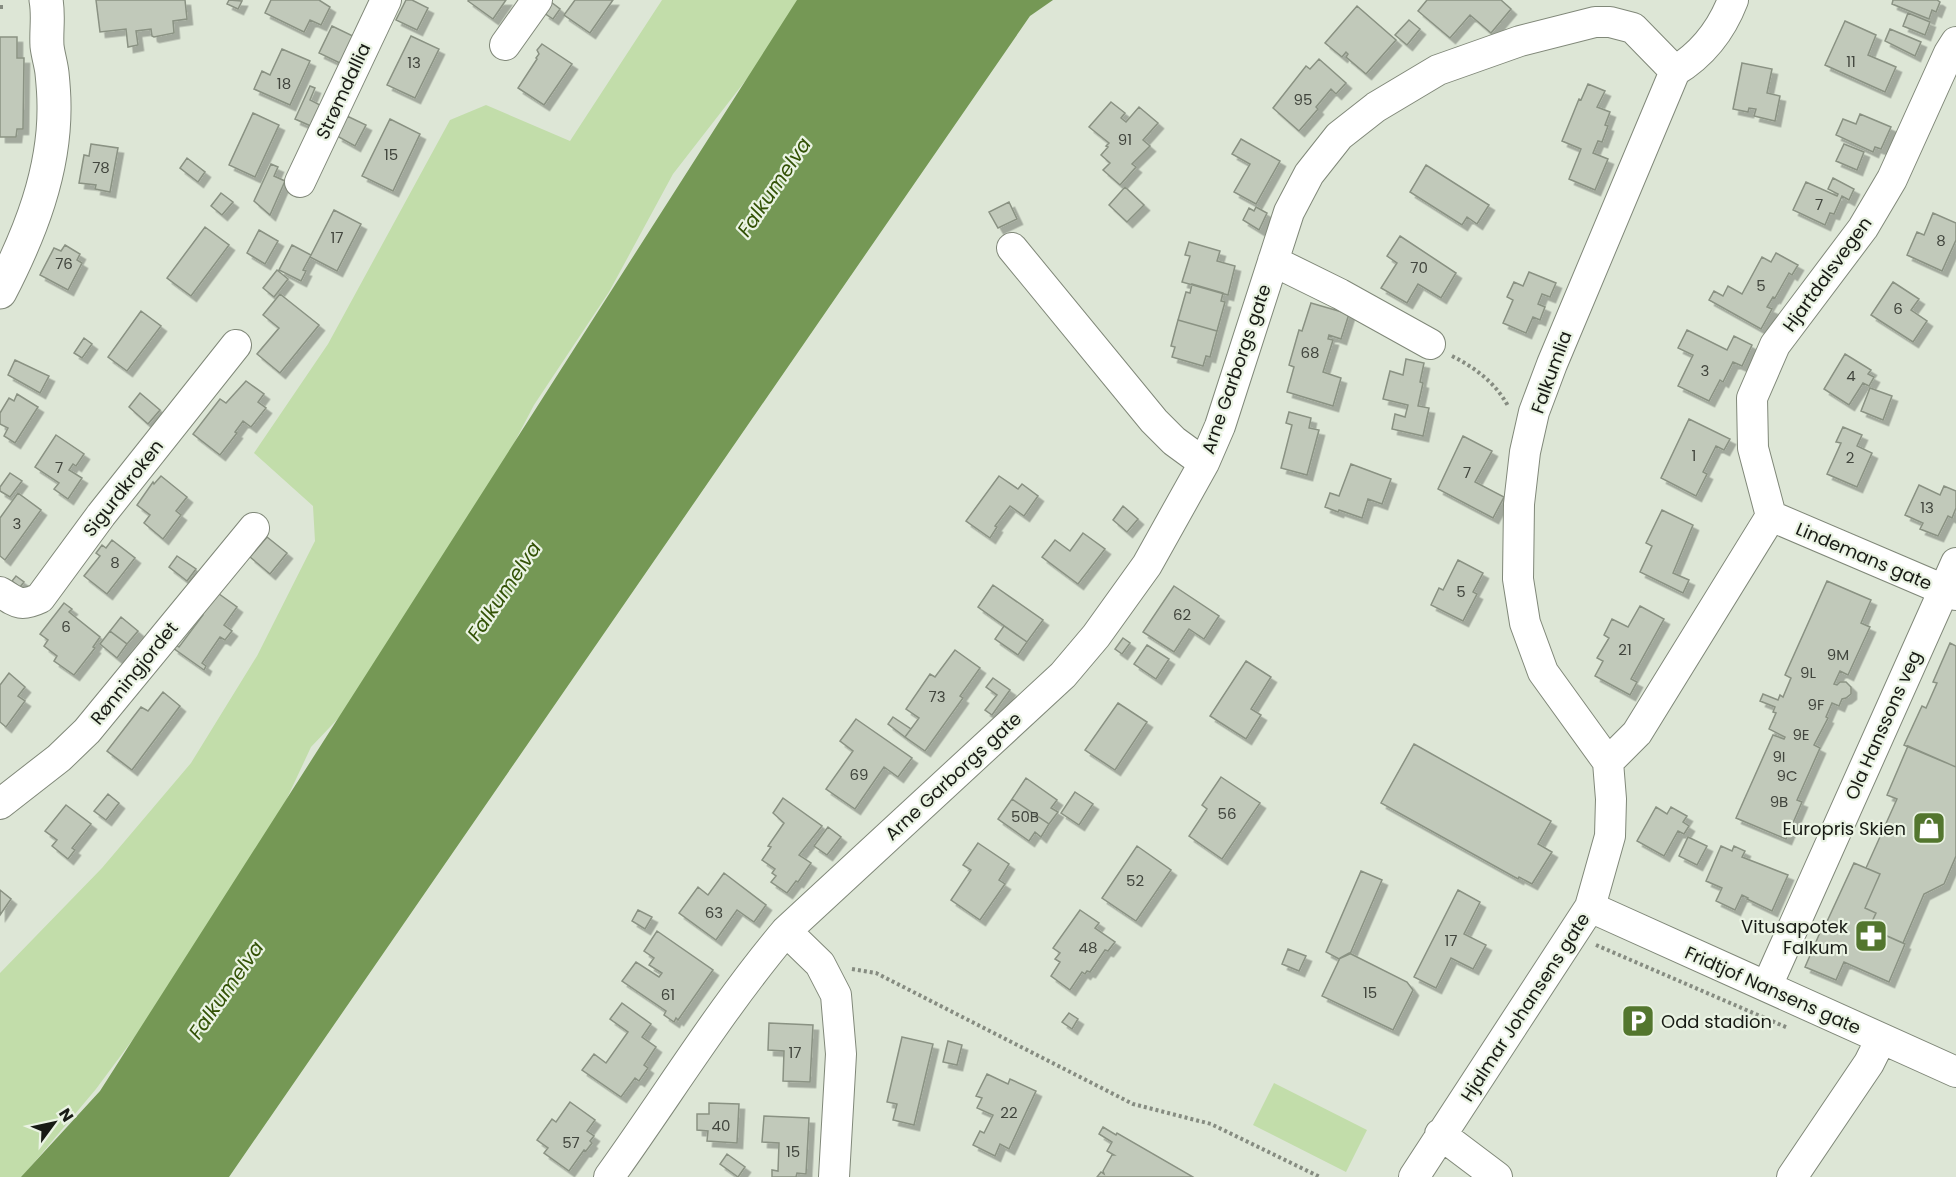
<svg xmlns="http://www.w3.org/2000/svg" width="1956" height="1177" font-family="Poppins,sans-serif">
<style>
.green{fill:#c2ddaa}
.water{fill:#759855}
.building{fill:#c1c9ba;stroke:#8a9283;stroke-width:1.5;filter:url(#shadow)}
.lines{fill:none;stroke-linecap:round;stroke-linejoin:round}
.minor-casing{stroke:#808879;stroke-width:32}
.major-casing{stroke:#808879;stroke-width:35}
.path{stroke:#868c81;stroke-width:4;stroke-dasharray:3 3;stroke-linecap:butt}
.minor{stroke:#fff;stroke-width:30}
.major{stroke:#fff;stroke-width:33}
.labels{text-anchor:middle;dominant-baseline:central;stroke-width:4.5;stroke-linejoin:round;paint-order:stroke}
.number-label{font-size:15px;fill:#42463e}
.street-label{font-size:18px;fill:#181b15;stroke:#eaf3e3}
.poi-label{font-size:18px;fill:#181b15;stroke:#eaf3e3;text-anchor:end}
.water-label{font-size:20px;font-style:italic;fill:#325105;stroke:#eaf3e3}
</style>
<defs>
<filter id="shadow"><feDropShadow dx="5.5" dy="5.5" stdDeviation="0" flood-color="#0004"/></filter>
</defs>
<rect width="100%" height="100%" fill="#dde6d6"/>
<path class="green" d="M662,0H808L673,174L609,292L534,405L409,644L311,747L254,869L177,980L96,1089L22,1177H0V973L102,868L191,763L257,656L315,541L313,506L254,453L328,344L450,120L486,105L570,141Z
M1274,1083L1367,1130L1346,1172L1253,1125Z"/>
<path class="water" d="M797,0H1053L1030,16L229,1177H21L100,1091Z"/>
<path class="building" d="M96,0H185L187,19L173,21L174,33L154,37L152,36L151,29L136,31L138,45L128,47L126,29L100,32Z
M229,0L242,1L238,9L227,4Z
M271,0H319L330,7L321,25L310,20L304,32L265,13Z
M406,0H412L428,8L417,30L396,20Z
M469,0H506L493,19L468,1Z
M575,0H613L590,33L564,15Z
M1427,0H1501L1511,9L1491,33L1470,15L1450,38L1418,11Z
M1893,0H1937L1940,2L1936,12L1932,10L1929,19L1892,4Z
M551,2L560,9L553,19L544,13Z
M1357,6L1396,40L1366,74L1346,57L1348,54L1346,52L1342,57L1325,43Z
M1908,13L1930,22L1925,35L1903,26Z
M1409,20L1420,29L1407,45L1395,35Z
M1845,21L1876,35L1868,55L1896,67L1885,92L1825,65Z
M332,26L355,37L342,64L319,53Z
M1890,29L1921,42L1915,56L1885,41Z
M411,36L439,49L415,98L387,85Z
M0,37H17V58H24L23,129H17L16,137H0Z
M542,44L572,64L544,105L518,88L537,59L536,58L539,54L537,50Z
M282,49L310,61L290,105L254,89L262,71L270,75Z
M1319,59L1346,83L1336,94L1331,89L1316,107L1318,109L1299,131L1273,108L1306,66L1310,69Z
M1742,63L1772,69L1767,93L1780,96L1775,121L1754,116L1756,109L1749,108L1748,112L1733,109Z
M1588,84L1605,91L1597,107L1610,112L1605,125L1608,126L1602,142L1598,141L1593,153L1608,159L1595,190L1569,179L1581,149L1562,141L1579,99L1581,100Z
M310,86L315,88L310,100L322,106L313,127L295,119Z
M1111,102L1125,113L1121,118L1126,122L1139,107L1158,123L1143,140L1150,146L1132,164L1136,167L1120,185L1103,170L1110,163L1101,155L1108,147L1106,146L1109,143L1089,127Z
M253,113L279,125L255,177L229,165Z
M1860,114L1891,127L1881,149L1875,147L1873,152L1836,135L1843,119L1856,124Z
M347,116L366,125L355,146L337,136Z
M390,119L420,134L393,191L362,176Z
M1241,139L1280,161L1256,204L1234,192L1250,164L1232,154Z
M91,144L118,148L110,192L95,189L96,185L79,183L84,155L89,156Z
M1844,144L1864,152L1857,170L1836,161Z
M187,158L205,172L198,182L180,168Z
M271,164L278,167L274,176L285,181L270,215L254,201Z
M1426,165L1489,205L1477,224L1467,217L1462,225L1410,192Z
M1833,178L1854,189L1849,200L1842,196L1834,214L1830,213L1825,225L1793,210L1806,182L1837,196L1838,194L1828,189Z
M1125,187L1144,205L1127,222L1109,205Z
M221,193L233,202L222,215L211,206Z
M1009,202L1017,219L998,228L989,212Z
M1256,207L1267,213L1259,230L1243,220L1249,208L1254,211Z
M334,210L361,224L337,271L310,257Z
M1933,213L1956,223V240L1942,271L1907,255L1917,232L1924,235Z
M205,227L229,245L191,296L167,278Z
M259,230L278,241L265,264L247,253Z
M1400,236L1456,273L1441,298L1418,284L1407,303L1381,288L1397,263L1387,256Z
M1189,242L1220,251L1217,261L1235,266L1228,295L1182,282L1190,256L1185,255Z
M65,245L80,254L77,260L82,263L68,290L40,275L54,248L61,251Z
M292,245L311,255L303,270L306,271L301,281L279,270Z
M1776,253L1798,265L1792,275L1789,273L1775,298L1773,297L1767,307L1772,309L1761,329L1709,300L1714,291L1723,296L1728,286L1742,294L1762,257L1771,262Z
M277,270L288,279L274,297L263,288Z
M1529,272L1556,283L1550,297L1542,294L1538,304L1545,307L1540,320L1533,317L1526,333L1503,323L1513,300L1507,297L1514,282L1523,286Z
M1893,282L1919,299L1911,310L1927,321L1913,342L1871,315Z
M1192,284L1223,293L1221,301L1225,302L1217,331L1178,320L1186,292L1190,293Z
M280,294L319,325L280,373L257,354L279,328L263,315Z
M1311,303L1349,314L1341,339L1329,335L1328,339L1333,340L1323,372L1341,378L1333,406L1287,392L1294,367L1289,365L1299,330L1302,331Z
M141,311L161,326L127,371L108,357Z
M1178,320L1217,331L1210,357L1206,356L1203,366L1172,357L1175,347L1171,346Z
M1687,330L1727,350L1734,336L1752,345L1742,366L1733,362L1723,382L1720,380L1709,401L1678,386L1693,355L1678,348Z
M84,338L92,344L82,358L74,353Z
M1845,354L1871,370L1868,374L1874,377L1869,386L1863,383L1849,405L1824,389Z
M1406,359L1424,363L1420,382L1423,383L1418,406L1429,408L1423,436L1392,429L1395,414L1405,417L1408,405L1383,399L1390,371L1403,375Z
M15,360L49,376L40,393L8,375Z
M246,381L264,394L258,402L266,408L251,427L243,421L235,432L237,433L220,455L193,434L220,399L226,403Z
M1870,388L1892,396L1883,420L1861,411Z
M140,393L160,410L148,424L129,407Z
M17,394L38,407L15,443L4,436L8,428L0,424V413L9,398L14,401Z
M1289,412L1311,418L1309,428L1319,430L1307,475L1281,468L1292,425L1286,423Z
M1689,419L1730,439L1724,450L1716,446L1703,472L1707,474L1696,496L1661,478Z
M1843,427L1862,435L1857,446L1872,453L1857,487L1827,474L1841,443L1836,442Z
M56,435L84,454L76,466L73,464L69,470L82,478L68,499L54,489L59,483L35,467Z
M1463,436L1492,451L1475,482L1504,497L1493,518L1438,489Z
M1351,464L1391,479L1382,504L1368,499L1362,518L1339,510L1338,512L1325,507L1330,493L1339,496Z
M10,473L22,481L10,497L0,491V487Z
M161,476L187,497L176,511L181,515L163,539L144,523L150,515L137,505L153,482L154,484Z
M999,476L1018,489L1022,484L1038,496L1024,516L1010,506L995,526L997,527L990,538L966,521Z
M1919,485L1940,495L1944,486L1956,491V508L1952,518L1948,516L1938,536L1920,529L1923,523L1905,515Z
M18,493L41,510L5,560L0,556V518Z
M1123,506L1138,519L1127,532L1113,520Z
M1662,510L1693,525L1673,573L1689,580L1683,593L1640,572L1652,546L1646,543Z
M1083,533L1105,549L1078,584L1042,557L1055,540L1070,551Z
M267,537L287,553L270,574L250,557Z
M112,540L135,558L107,594L84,576L100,556L96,553L102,545L106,548Z
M177,556L196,569L187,581L169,567Z
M1458,560L1483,573L1473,592L1477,594L1463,621L1431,605L1439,588L1443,590Z
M16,576L24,582L20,587L12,581Z
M1827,581L1871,600L1861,623L1870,627L1848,675L1840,671L1834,684L1837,685L1840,682H1846L1851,687V694L1846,698L1842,699L1839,706L1832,703L1826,717L1828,718L1814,745L1820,748L1797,800L1802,802L1786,839L1736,818L1773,735L1784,739L1785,737L1769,729L1776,713L1773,712L1775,707L1760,701L1763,694L1778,700L1780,695L1783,697L1791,678L1785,675Z
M993,585L1043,620L1027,642L978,607Z
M1174,586L1219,616L1204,639L1189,629L1174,652L1143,632Z
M215,591L237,607L224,625L232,631L225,640L220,637L202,663L206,666L204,670L173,648L175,644L179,647L203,615L199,612Z
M64,603L72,609L69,612L100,637L93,647L95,648L74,675L54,661L57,656L44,646L48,640L40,634Z
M1640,606L1664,619L1631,679L1637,682L1630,695L1595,676L1603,661L1597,658L1609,638L1604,635L1612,619L1628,627Z
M121,617L138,631L127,644L110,631Z
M1004,626L1027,642L1018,655L995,639Z
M110,631L127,644L117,658L100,644Z
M1123,638L1130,643L1122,654L1115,649Z
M1950,643L1956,646V767L1904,745L1922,706L1926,708L1937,683L1933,682Z
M1147,645L1169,659L1156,679L1134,664Z
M955,650L980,668L960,696L963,698L925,751L905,737L919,718L906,709L930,674L935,677Z
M1246,661L1271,677L1251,709L1261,715L1246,739L1210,716Z
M9,673L25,687L18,696L25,701L6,727L0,722V685Z
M993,678L1010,690L992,715L985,710L997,695L986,687Z
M163,692L180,706L132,770L107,751L141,707L148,711Z
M1118,703L1147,722L1115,770L1085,750Z
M893,717L911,729L905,737L888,724Z
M856,719L912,758L898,777L884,767L855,809L826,789L853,751L840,741Z
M1414,744L1551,821L1538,844L1552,852L1532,884L1519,877L1518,879L1381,803Z
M1908,746L1956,767V856L1944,884L1924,894L1903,943L1869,928L1876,913L1865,908L1880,874L1866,868L1897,799L1887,795Z
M1221,777L1260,803L1222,859L1189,836L1207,809L1202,805Z
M1026,778L1057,800L1051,808L1058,812L1049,824L1012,799Z
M1075,792L1093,804L1079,825L1061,813Z
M108,794L119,803L106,820L94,811Z
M783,798L822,826L799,855L811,863L798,882L796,881L787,893L771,882L776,876L772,873L775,869L762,860L771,847L768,846L784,823L773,813Z
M1012,799L1049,824L1041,837L1035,832L1029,841L998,819Z
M66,805L91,824L72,848L75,850L68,859L52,846L57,840L45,831Z
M1656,807L1667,814L1671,807L1687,816L1683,822L1689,826L1684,834L1678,831L1664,856L1637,841Z
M828,827L841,837L827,855L814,846Z
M1688,837L1707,846L1697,865L1679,856Z
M978,843L1009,864L999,880L1005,884L980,920L951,900L971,870L963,865Z
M1137,846L1171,870L1136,921L1102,898Z
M1721,846L1732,851L1734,846L1745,851L1742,857L1788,875L1772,911L1747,899L1748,898L1742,895L1735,910L1716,901L1722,888L1706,881Z
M1854,863L1880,874L1865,908L1876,913L1869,928L1905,944L1889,982L1844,962L1836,980L1805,967L1822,928H1824Z
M1361,871L1382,880L1350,954L1339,959L1326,952Z
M724,873L766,905L754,922L737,910L716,940L679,913L698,887L708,895Z
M0,890L11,899L0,915Z
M1458,890L1480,902L1464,934L1486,945L1473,969L1451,958L1436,988L1414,977Z
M638,910L652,917L645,929L632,921Z
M1080,910L1099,923L1095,928L1115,942L1108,951L1105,950L1090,972L1087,971L1085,974L1082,972L1070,990L1051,976L1060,962L1055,959L1060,953L1053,948Z
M657,931L713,970L678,1020L676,1018L674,1022L664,1015L666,1011L622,981L636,962L659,977L662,973L649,965L654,958L644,951Z
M1288,949L1306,956L1299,971L1282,964Z
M1349,953L1407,982L1413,990L1393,1030L1322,996L1340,958Z
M622,1003L651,1024L642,1037L656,1047L644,1065L648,1068L639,1081L635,1078L621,1097L582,1070L594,1054L606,1063L628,1032L610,1019Z
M1069,1013L1078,1019L1072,1029L1062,1022Z
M769,1023L813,1025L810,1082L783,1081L784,1051L768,1050Z
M902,1037L933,1044L914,1125L893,1120L897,1104L887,1102Z
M948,1041L962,1045L957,1065L943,1062Z
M987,1074L1008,1084L1010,1079L1036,1091L1009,1149L1000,1144L995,1156L973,1145L980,1131L984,1133L993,1115L977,1108L982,1098L976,1096Z
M570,1102L595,1120L587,1131L594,1136L590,1141L592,1143L586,1151L584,1150L569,1171L544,1153L548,1148L537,1140L552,1119L556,1122Z
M709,1103L739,1104L737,1143L707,1141L708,1131L697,1130V1114H709Z
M764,1116L809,1118L806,1174L797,1173L796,1177H772V1170L778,1171L779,1143L762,1142Z
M1103,1127L1116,1135L1117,1133L1193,1177H1097L1101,1172L1104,1174L1103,1171L1112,1155H1114L1107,1151L1112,1142L1099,1134Z
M727,1154L745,1167L738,1177L720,1164Z"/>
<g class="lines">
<g class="minor-casing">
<path id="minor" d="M505,45L537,0
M300,182L386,0
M1012,248L1154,421L1174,441L1204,463
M1273,261L1340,294L1430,344
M1771,516L1753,448L1752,398L1775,345L1863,228L1892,179L1949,53L1956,42
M1771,516L1956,595
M0,592C17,603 21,607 40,598L101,515L236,345
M1608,762L1543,672L1525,623L1518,579L1519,504L1525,452L1534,412L1552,364L1675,71C1703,54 1721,31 1733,0
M0,804L59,758L87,731L254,528
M1590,907L1956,1072
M786,931L820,964L836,995L841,1054L834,1177
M1767,986L1956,563
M1440,1134L1497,1177
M609,1177C668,1095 721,1008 786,931L1063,675L1096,636L1147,565L1204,463L1220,426L1289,212L1309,174L1339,136L1376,107L1438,70L1520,41L1595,22H1610L1633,28L1675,71
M1414,1177L1590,907L1610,836L1611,799L1608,762L1637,733L1771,516
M1792,1177L1869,1063L1881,1039"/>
</g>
<g class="major-casing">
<path id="major" d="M0,292C30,234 55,171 54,105C54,94 53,83 52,73C51,64 48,55 47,46C46,30 49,16 46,0"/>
</g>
<path class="path" d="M0,7H5
M1452,356C1475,368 1495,382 1508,406
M1596,945L1788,1028
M852,969L876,973L1133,1104L1211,1124L1320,1177"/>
<use href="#minor" class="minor"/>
<use href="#major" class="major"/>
</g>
<defs>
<g id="shop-square" transform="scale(1.725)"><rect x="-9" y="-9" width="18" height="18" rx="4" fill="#53762e" stroke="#eaf3e3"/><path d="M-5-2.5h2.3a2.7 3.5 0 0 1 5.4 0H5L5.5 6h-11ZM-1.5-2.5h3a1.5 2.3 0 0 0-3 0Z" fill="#fff"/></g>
<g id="pharmacy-square" transform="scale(1.725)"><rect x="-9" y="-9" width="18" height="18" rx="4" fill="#53762e" stroke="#eaf3e3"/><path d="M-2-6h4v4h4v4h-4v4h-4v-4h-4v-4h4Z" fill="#fff"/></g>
<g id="parking-square" transform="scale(1.725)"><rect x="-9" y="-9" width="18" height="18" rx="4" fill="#53762e" stroke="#eaf3e3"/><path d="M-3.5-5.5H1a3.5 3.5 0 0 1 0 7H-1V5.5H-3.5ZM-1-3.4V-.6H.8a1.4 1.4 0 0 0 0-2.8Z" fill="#fff"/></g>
</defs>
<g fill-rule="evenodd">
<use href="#shop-square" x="1929" y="828"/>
<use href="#pharmacy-square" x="1871" y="936"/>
<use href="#parking-square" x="1638" y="1021"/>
</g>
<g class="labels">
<g class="number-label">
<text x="1851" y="61">11</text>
<text x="414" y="62">13</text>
<text x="284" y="83">18</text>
<text x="1303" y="99">95</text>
<text x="1125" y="139">91</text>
<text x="391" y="154">15</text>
<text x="101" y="167">78</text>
<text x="1819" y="204">7</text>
<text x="337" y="237">17</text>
<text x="1941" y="240">8</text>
<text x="64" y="263">76</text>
<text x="1419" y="267">70</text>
<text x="1761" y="285">5</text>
<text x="1898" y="308">6</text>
<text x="1310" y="352">68</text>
<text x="1705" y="370">3</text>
<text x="1851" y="375">4</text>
<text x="1694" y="455">1</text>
<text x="1850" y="457">2</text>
<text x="59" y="467">7</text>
<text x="1467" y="472">7</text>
<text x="1927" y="507">13</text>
<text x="17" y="523">3</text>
<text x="115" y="562">8</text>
<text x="1461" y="591">5</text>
<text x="1182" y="614">62</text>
<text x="66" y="626">6</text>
<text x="1625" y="649">21</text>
<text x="1838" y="654">9M</text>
<text x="1808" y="672">9L</text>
<text x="937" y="696">73</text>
<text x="1816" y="704">9F</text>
<text x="1801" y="734">9E</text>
<text x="1779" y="756">9I</text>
<text x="859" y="774">69</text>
<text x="1787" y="775">9C</text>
<text x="1779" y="801">9B</text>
<text x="1227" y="813">56</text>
<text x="1025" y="816">50B</text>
<text x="1135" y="880">52</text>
<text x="714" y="912">63</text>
<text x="1451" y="940">17</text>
<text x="1088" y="947">48</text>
<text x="1370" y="992">15</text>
<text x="668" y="994">61</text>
<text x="795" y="1052">17</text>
<text x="1009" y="1112">22</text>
<text x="721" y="1125">40</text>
<text x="571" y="1142">57</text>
<text x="793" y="1151">15</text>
</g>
<g class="street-label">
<text transform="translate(343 91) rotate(-65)">Strømdallia</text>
<text transform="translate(1827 274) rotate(-54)">Hjartdalsvegen</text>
<text transform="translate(1236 369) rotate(-71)">Arne Garborgs gate</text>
<text transform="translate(1551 372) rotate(-70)">Falkumlia</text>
<text transform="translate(123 488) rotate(-52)">Sigurdkroken</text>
<text transform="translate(1864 556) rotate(23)">Lindemans gate</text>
<text transform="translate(134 673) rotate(-51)">Rønningjordet</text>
<text transform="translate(1883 725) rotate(-66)">Ola Hanssons veg</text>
<text transform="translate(953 776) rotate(-43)">Arne Garborgs gate</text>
<text transform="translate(1773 990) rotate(24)">Fridtjof Nansens gate</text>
<text transform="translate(1525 1007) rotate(-57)">Hjalmar Johansens gate</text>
</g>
<g class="poi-label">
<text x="1906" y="828">Europris Skien</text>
<text x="1848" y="926">Vitusapotek<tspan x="1848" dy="21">Falkum</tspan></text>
<text x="1661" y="1021" text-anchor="start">Odd stadion</text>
</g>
<g class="water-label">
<text transform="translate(774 187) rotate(-56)">Falkumelva</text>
<text transform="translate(504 591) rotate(-56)">Falkumelva</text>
<text transform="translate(226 990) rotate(-55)">Falkumelva</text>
</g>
</g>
<g transform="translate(54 1123) rotate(57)" stroke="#eaf3e3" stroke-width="4.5" paint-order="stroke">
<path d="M0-4.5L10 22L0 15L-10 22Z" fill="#181b15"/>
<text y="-9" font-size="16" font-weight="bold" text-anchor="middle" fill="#181b15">N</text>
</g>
</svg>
